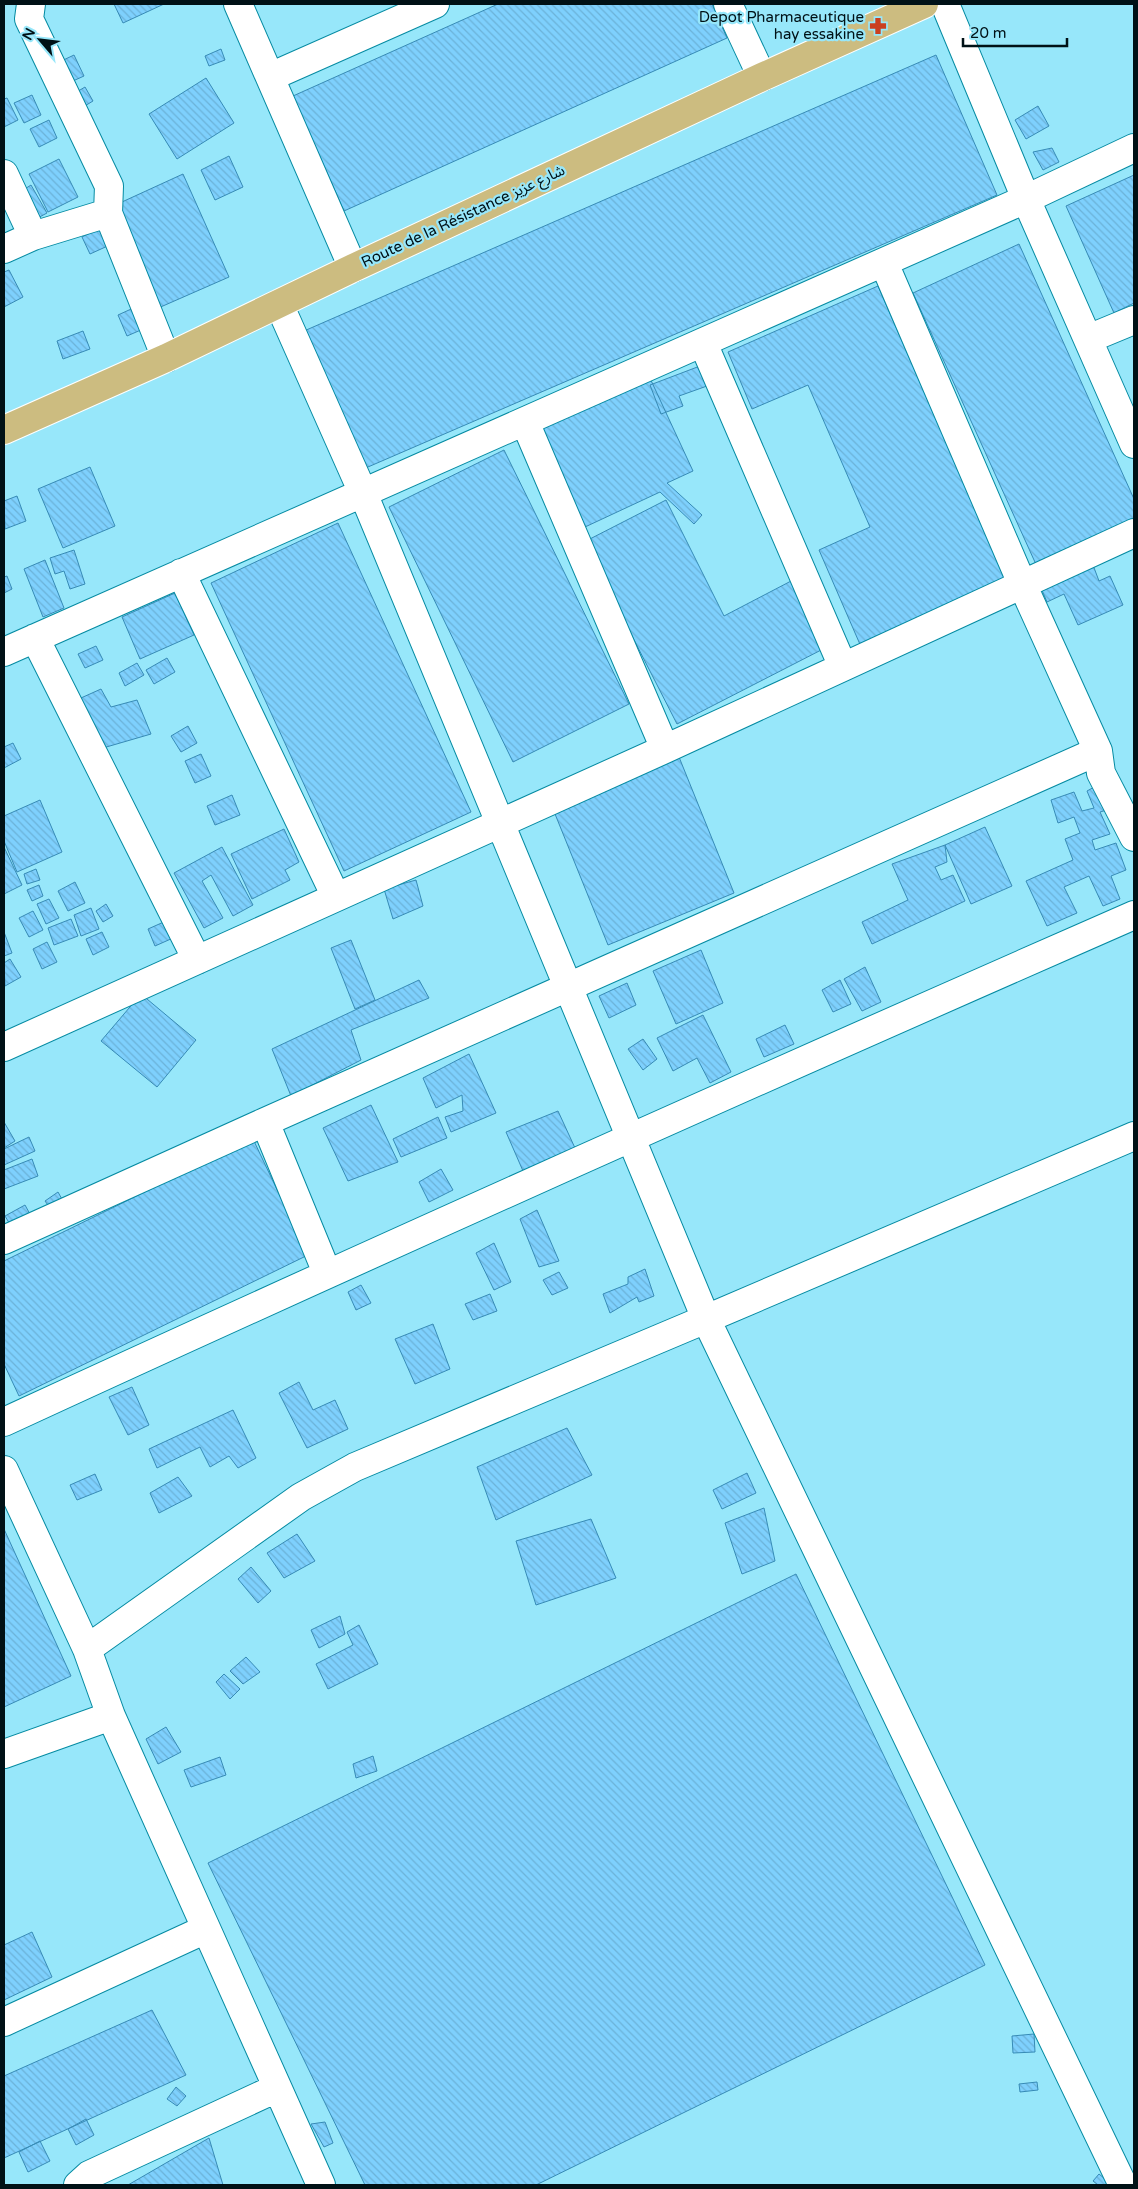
<svg xmlns="http://www.w3.org/2000/svg" width="1138" height="2189" font-family="'Varela Round','Noto Sans Arabic',sans-serif">
<style>
.building{fill:url(#building-back-hatch);stroke:#378bb6}
.lines{fill:none;stroke-linecap:round;stroke-linejoin:round}
.minor-casing{stroke:#058ba2;stroke-width:30}
.primary-casing{stroke:#fff;stroke-width:30}
.minor{stroke:#fff;stroke-width:28}
.primary{stroke:#ccbc80;stroke-width:28}
.labels{text-anchor:middle;dominant-baseline:central;stroke-width:4.5;stroke-linejoin:round;paint-order:stroke}
.poi-label{font-size:15px;fill:#001116;stroke:#97e7fa;text-anchor:end}
.street-label{font-size:15px;fill:#001116;stroke:#97e7fa}
</style>
<defs>
<pattern id="building-back-hatch" width="6" height="6" patternUnits="userSpaceOnUse" patternTransform="scale(1.25)"><rect width="6" height="6" fill="#7ed0fd"/><path d="M-1 5l2 2M0 0l6 6M5-1l2 2" fill="none" stroke="#6bb2d8"/></pattern>
</defs>
<rect width="100%" height="100%" fill="#97e7fa"/>
<path class="building" d="M114,4H164L123,23Z
M498,4H712L727,38L344,211L293,96Z
M221,49L225,60L209,66L205,56Z
M74,55L84,76L64,85L55,64Z
M936,55L997,195L361,470L304,331Z
M206,78L234,123L177,159L149,114Z
M85,87L93,101L83,107L75,93Z
M32,95L41,115L24,123L14,103Z
M7,98L18,120L4,127V99Z
M1038,106L1049,126L1026,139L1015,120Z
M49,120L57,138L39,147L30,129Z
M1052,148L1059,162L1043,170L1033,152Z
M229,156L243,187L215,200L201,170Z
M59,159L78,197L48,212L29,174Z
M183,174L229,277L156,309L111,207Z
M1134,175V303L1114,313L1066,206Z
M31,185L47,213L32,221L17,194Z
M104,226L112,244L90,254L82,237Z
M1019,244L1134,499V527L1039,571L913,293Z
M9,270L23,297L4,307V272Z
M878,286L1008,584L862,649L819,550L870,527L808,385L752,409L728,352Z
M140,305L150,326L127,336L118,315Z
M83,331L90,349L63,359L57,341Z
M700,366L707,386L679,396L683,406L661,414L650,385Z
M649,376L693,471L667,483L702,515L694,524L660,492L585,527L539,427Z
M504,450L629,704L513,762L389,507Z
M90,467L115,526L63,548L38,489Z
M17,496L26,521L5,529L4,501Z
M666,500L724,616L793,580L827,647L677,724L584,542Z
M338,523L471,812L344,871L211,583Z
M74,550L85,584L70,589L64,571L55,574L50,558Z
M45,560L64,608L43,617L24,569Z
M1093,565L1099,581L1110,576L1123,605L1078,625L1064,594L1047,602L1041,588Z
M7,576L12,589L4,593V577Z
M175,593L194,635L140,659L122,617Z
M96,646L103,660L85,668L78,654Z
M167,658L175,672L154,684L146,670Z
M137,663L144,675L125,686L119,673Z
M101,689L111,707L137,700L151,734L96,750L72,702Z
M188,726L197,743L181,752L171,736Z
M13,743L21,759L4,768V747Z
M201,754L211,776L195,783L185,761Z
M679,757L734,893L608,945L553,809Z
M1096,786L1107,810L1100,812L1110,834L1092,840L1095,850L1116,843L1126,870L1111,876L1120,899L1103,906L1089,876L1064,887L1077,913L1047,926L1026,881L1073,860L1065,839L1080,833L1074,817L1058,823L1051,800L1074,792L1082,811L1094,808L1087,791Z
M232,795L240,815L215,825L207,806Z
M40,800L62,852L17,872L4,841V816Z
M985,827L1012,886L971,904L945,845Z
M284,829L299,862L285,870L290,880L252,899L231,854Z
M945,845L947,862L935,867L941,880L953,875L965,901L872,944L862,922L908,900L892,864Z
M4,847L22,885L4,894Z
M222,847L253,905L233,916L211,875L202,881L223,918L204,928L174,873Z
M36,869L40,880L27,884L24,874Z
M416,880L423,906L393,919L384,889Z
M75,882L85,903L68,911L58,891Z
M39,885L43,896L32,901L27,890Z
M49,899L59,918L46,924L37,904Z
M106,904L113,916L103,922L96,911Z
M91,908L99,929L81,936L74,915Z
M33,911L43,930L29,937L19,918Z
M71,919L78,936L54,945L48,928Z
M166,921L173,938L155,946L148,929Z
M4,932L12,953L4,956Z
M102,932L109,947L93,955L86,939Z
M351,940L375,1000L355,1009L331,948Z
M47,942L57,962L42,969L33,949Z
M701,950L723,1003L676,1024L653,971Z
M10,959L21,977L5,986L4,963Z
M865,967L881,1002L862,1011L844,979Z
M419,980L429,998L351,1030L361,1060L291,1096L272,1049Z
M840,980L851,1004L833,1012L822,990Z
M627,983L636,1005L609,1018L599,996Z
M141,994L196,1040L157,1087L101,1041Z
M703,1015L731,1072L710,1083L697,1058L673,1071L657,1038Z
M785,1025L794,1044L764,1057L756,1039Z
M643,1039L657,1059L643,1070L628,1049Z
M469,1054L496,1113L451,1132L445,1117L463,1111L462,1095L436,1108L423,1078Z
M371,1105L398,1162L348,1181L323,1128Z
M558,1111L575,1148L523,1171L506,1132Z
M438,1117L447,1138L401,1157L393,1139Z
M4,1122L15,1141L4,1148Z
M29,1137L35,1151L4,1165V1149Z
M253,1139L308,1255L19,1396L4,1364V1261Z
M32,1159L38,1176L4,1189V1170Z
M441,1169L453,1190L429,1202L419,1182Z
M58,1192L63,1201L50,1208L45,1201Z
M25,1205L31,1216L11,1226L5,1216Z
M537,1210L559,1261L539,1267L520,1219Z
M494,1243L511,1282L494,1290L476,1253Z
M645,1269L654,1296L639,1302L637,1297L610,1313L603,1294L628,1284V1277Z
M559,1272L568,1288L552,1295L543,1280Z
M361,1285L371,1303L356,1310L348,1292Z
M490,1294L497,1311L473,1320L465,1304Z
M433,1324L450,1369L415,1384L395,1339Z
M299,1382L313,1410L335,1400L348,1429L307,1448L279,1393Z
M132,1387L149,1425L128,1435L109,1397Z
M233,1410L256,1458L238,1468L229,1456L210,1467L200,1447L157,1468L149,1449Z
M567,1428L592,1475L496,1520L477,1467Z
M747,1473L756,1493L722,1509L713,1490Z
M95,1474L102,1490L77,1500L70,1485Z
M178,1477L192,1496L159,1513L150,1493Z
M764,1508L775,1561L742,1574L725,1523Z
M591,1519L616,1578L536,1605L516,1541Z
M4,1529L71,1676L4,1707Z
M297,1534L315,1561L284,1578L267,1553Z
M251,1567L271,1591L258,1603L238,1579Z
M796,1574L985,1965L536,2185H365L208,1863Z
M340,1616L345,1634L319,1648L311,1630Z
M359,1625L378,1664L328,1689L316,1664L353,1645L347,1632Z
M246,1657L260,1672L243,1684L230,1671Z
M224,1674L240,1689L230,1699L216,1682Z
M166,1727L181,1752L158,1764L146,1739Z
M373,1756L377,1771L356,1778L353,1764Z
M220,1757L226,1775L191,1787L184,1770Z
M32,1932L52,1977L4,2000V1945Z
M152,2010L186,2075L4,2158V2076Z
M1034,2034L1035,2052L1013,2053L1012,2036Z
M1037,2082L1038,2090L1020,2092L1019,2084Z
M176,2087L186,2096L177,2106L167,2099Z
M86,2119L94,2135L76,2145L68,2129Z
M325,2122L333,2143L324,2147L311,2124Z
M209,2138L223,2185H128Z
M40,2141L50,2161L28,2172L19,2152Z
M1099,2174L1111,2184L1110,2185H1098L1093,2181Z"/>
<g class="lines">
<g class="minor-casing">
<path id="minor" d="M31,4L29,19L109,186L108,213L166,358
M238,4L353,268
M728,4L762,77
M945,4L1026,199L1134,444
M270,77L435,4
M4,174L33,236
M4,249L33,236L108,213
M884,263L1023,586L1098,751L1101,773L1134,837
M1088,339L1134,320
M703,343L843,667
M525,422L665,749
M181,573L336,897
M35,638L197,960
M4,652L1026,199L1134,148
M4,1047L665,749L1134,533
M265,1122L327,1273
M4,1240L265,1122L1098,751
M4,1422C379,1249 756,1081 1134,915
M4,1470L87,1649L111,1716L321,2185
M87,1649L301,1497L355,1467L706,1319L363,493L279,304
M4,1754L111,1716
M4,2022L206,1929
M78,2185L89,2175L277,2088
M1123,2185L706,1319L1134,1136"/>
</g>
<g class="primary-casing">
<path id="primary" d="M4,430L166,358L353,268L762,77L924,4"/>
</g>
<use href="#minor" class="minor"/>
<use href="#primary" class="primary"/>
</g>
<defs>
<g id="pharmacy-bare" transform="scale(1.35)"><path d="M-2-6h4v4h4v4h-4v4h-4v-4h-4v-4h4Z" fill="#ca401f" stroke="#97e7fa" stroke-width="2.5" paint-order="stroke"/></g>
</defs>
<g fill-rule="evenodd">
<use href="#pharmacy-bare" x="878" y="26"/>
</g>
<g class="labels">
<g class="poi-label">
<text x="864" y="17">Depot Pharmaceutique<tspan x="864" dy="17">hay essakine</tspan></text>
</g>
<g class="street-label">
<text transform="translate(463 216) rotate(-25)">Route de la Résistance شارع عزيز</text>
</g>
</g>
<rect width="1138" height="2189" fill="none" stroke="#001116" stroke-width="10"/>
<g transform="translate(40 40) rotate(298)" stroke="#97e7fa" stroke-width="4" paint-order="stroke">
<path d="M0-4L9 19L0 12L-9 19Z" fill="#001116"/>
<text y="-8" font-size="14" font-weight="bold" text-anchor="middle" fill="#001116">N</text>
</g>
<path d="M963 38v8h104v-8" fill="none" stroke="#001116" stroke-width="2.5"/>
<text x="970" y="38" font-size="15" fill="#001116" stroke="#97e7fa" stroke-width="4" paint-order="stroke">20 m</text>
</svg>
